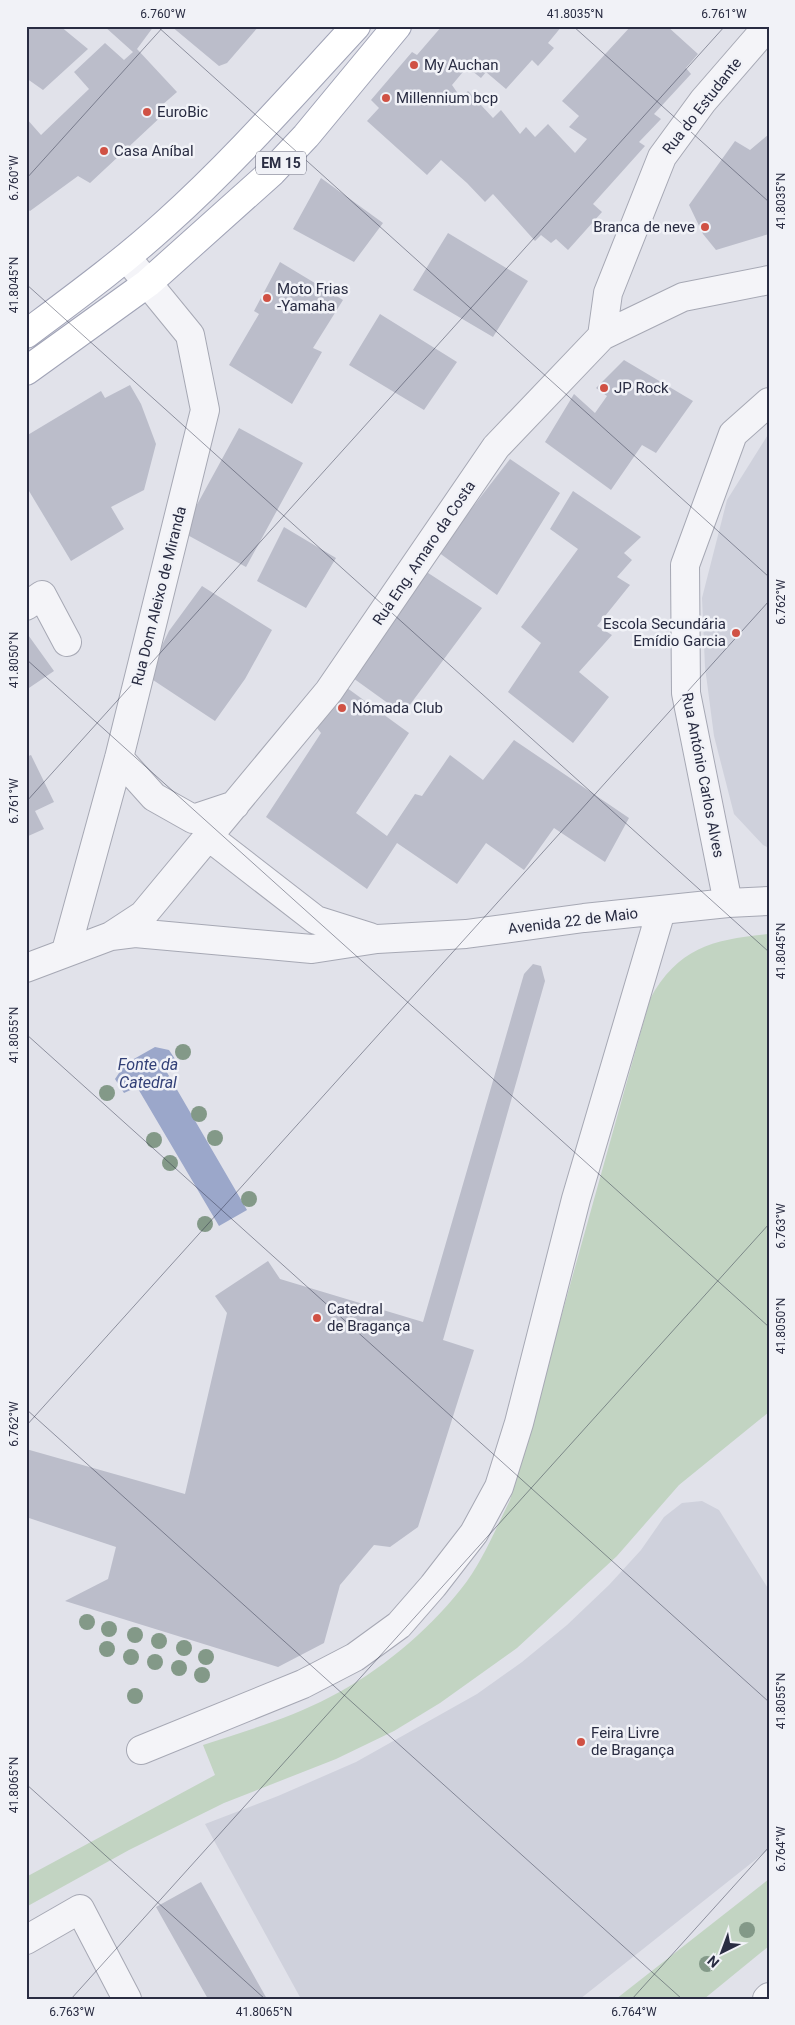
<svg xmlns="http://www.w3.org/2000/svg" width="795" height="2025" font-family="Roboto,sans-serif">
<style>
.built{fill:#cfd1dc}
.green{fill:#c2d4c2}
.water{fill:#9ba7ca}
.building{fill:#bbbdca}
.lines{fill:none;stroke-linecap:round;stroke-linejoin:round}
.minor-casing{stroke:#a6a8b4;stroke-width:30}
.tertiary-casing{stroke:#a6a8b4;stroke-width:30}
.primary-casing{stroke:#a0a3b6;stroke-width:30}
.minor{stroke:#f4f4f8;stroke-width:28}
.tertiary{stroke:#f4f4f8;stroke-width:28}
.primary{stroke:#fff;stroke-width:28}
.tree{fill:#839988}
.ticks{fill:none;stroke:#292c42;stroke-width:1;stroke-opacity:0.45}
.poi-dot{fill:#d05144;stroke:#f1f2f7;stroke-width:2}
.labels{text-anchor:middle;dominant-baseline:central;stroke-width:5;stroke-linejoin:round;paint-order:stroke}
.shield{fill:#f1f2f7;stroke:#656778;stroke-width:1}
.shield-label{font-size:14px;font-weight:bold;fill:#292c42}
.poi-label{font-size:15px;fill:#292c42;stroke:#f1f2f7;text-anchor:start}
.street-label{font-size:15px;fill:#292c42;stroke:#f1f2f7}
.water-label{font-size:16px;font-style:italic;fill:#324077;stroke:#f1f2f7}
.neatline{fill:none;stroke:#292c42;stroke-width:2}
.ticks-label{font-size:12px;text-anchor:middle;fill:#292c42}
</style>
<rect width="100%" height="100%" fill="#e1e2ea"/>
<path class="built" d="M769,433V848L763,845L734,814L714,736L705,667L702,598L727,500Z
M702,1501L719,1510L769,1590V1849L580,1999H301L205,1824L278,1796L356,1762L477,1694L522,1662L567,1625L609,1585L641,1550L664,1517L682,1503Z"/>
<path class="green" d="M769,934V1412L679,1485L617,1556L517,1648L440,1703L394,1731L336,1759L224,1803L129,1850L26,1907V1877L215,1775L203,1745C246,1731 290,1718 330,1697C379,1672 427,1632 461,1589C482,1563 495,1530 510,1500L650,999C678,947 715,939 769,934Z
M769,1879V1946L704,1999H616Z"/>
<path class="water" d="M155,1047L169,1050L177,1062L165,1069L247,1210L219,1226L137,1087L124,1093L115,1079L125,1064Z"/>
<path class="building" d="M26,26H60L88,49L43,90L26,78Z
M104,26H154L137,49L177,92L161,106L166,112L90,183L78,176L30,211L26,208V118L41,135L89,89L74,72L105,43L124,60L133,52Z
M171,26H259L227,63L219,66Z
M442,26H562L548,43L554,48L538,66L532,60L506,89L486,72L481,78L467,67L452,85L461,98L468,91L493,118L501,110L520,134L526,127L535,137L548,124L575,153L587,139L569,127L579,116L562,101L631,26H667L698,54L686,68L691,74L654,114L661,119L639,142L645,146L593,204L602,212L568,250L556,239L551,243L541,235L535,241L493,194L485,202L467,183L441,160L427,175L367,121L379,108L371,100L412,52L417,55Z
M769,134V234L716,250L703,234L689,205L735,141L750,150Z
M321,178L383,223L354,262L293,229Z
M448,233L528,281L493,337L413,290Z
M280,262L343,300L313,348L322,352L292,404L229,365L259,314L254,311Z
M380,314L457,362L424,410L349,365Z
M624,360L693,401L656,453L642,445L611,490L545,442L574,394L595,413L607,396L596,388Z
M130,385L141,404L156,444L144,490L111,507L124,529L71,561L26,486V436L101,391L105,398Z
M239,428L303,463L246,567L182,532Z
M510,459L560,493L497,595L438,552Z
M573,491L641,537L624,553L632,560L617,577L630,585L597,626L612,635L579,672L609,697L573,743L508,692L541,643L521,627L578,549L550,529Z
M284,527L336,558L306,608L257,581Z
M422,569L482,608L403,714L346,673Z
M202,586L272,630L245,679L215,721L147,676L169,631Z
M26,632L54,671L26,690Z
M343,685L409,733L356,813L387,836L415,794L422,796L450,755L483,780L514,740L629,818L605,862L554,828L524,870L486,843L457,884L397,843L367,889L266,817L321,733L314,724Z
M31,755L54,802L35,811L44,829L26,837V757Z
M533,964L541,966L545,981L443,1340L474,1350L418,1527L390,1547L374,1545L340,1585L324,1643L278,1667L65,1601L108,1579L116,1547L26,1517V1449L185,1494L227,1313L215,1296L268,1261L280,1279L423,1322L524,974Z
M201,1882L267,1999H208L156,1907Z"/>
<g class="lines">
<g class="minor-casing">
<path id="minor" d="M602,336L608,293L662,157L703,101L768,26
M26,606L42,595L67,642
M119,758L154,797L193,819L235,805
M209,837L316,920L370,937
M728,903L686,693L685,565L733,434L769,402
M111,936L135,933L312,949L377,939L466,934L584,918L728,903L769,901
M66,951L119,758L205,410L190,335L127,258
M26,968L111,936L143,915L329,691L496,447L602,336L683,297L769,280
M141,1750L303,1684L355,1657L399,1625L433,1586L474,1533L499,1487L519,1423L576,1199L661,911
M26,1940L80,1909L127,1999"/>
</g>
<g class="tertiary-casing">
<path id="tertiary" d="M767,1999L769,1997"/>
</g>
<g class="primary-casing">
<path id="primary" d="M26,334C74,298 122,263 166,223C234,162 294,93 356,26
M26,371L148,283L272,172L306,136L397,26"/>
</g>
<use href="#minor" class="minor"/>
<use href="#tertiary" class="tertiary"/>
<use href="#primary" class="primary"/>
</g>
<g class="tree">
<circle cx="183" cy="1052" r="8"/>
<circle cx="107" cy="1093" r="8"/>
<circle cx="199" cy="1114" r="8"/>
<circle cx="215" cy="1138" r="8"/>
<circle cx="154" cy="1140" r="8"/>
<circle cx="170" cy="1163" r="8"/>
<circle cx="249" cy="1199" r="8"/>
<circle cx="205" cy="1224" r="8"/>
<circle cx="87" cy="1622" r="8"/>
<circle cx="109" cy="1629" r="8"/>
<circle cx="135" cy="1635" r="8"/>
<circle cx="159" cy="1641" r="8"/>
<circle cx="184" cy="1648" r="8"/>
<circle cx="107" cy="1649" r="8"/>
<circle cx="131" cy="1657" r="8"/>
<circle cx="206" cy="1657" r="8"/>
<circle cx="155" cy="1662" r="8"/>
<circle cx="179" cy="1668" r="8"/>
<circle cx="202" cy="1675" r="8"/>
<circle cx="135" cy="1696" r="8"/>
<circle cx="747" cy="1930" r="8"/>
<circle cx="707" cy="1964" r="8"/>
</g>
<path class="ticks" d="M157,26L769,577M573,26L769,202M26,179L164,26M26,284L769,952M26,659L769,1327M26,802L725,26M26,1034L769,1702M26,1409L682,1999M26,1426L769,601M26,1784L265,1999M71,1999L769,1224M632,1999L769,1847"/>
<g class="poi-dot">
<circle cx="414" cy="65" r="5"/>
<circle cx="386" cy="98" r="5"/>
<circle cx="147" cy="112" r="5"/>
<circle cx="104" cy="151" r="5"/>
<circle cx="705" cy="227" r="5"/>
<circle cx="267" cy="298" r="5"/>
<circle cx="604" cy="388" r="5"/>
<circle cx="736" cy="633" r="5"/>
<circle cx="342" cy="708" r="5"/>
<circle cx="317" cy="1318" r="5"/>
<circle cx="581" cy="1742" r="5"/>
</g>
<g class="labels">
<rect class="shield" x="256" y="151.5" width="50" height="23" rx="4"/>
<g class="shield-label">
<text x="281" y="163">EM 15</text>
</g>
<g class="poi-label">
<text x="424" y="65">My Auchan</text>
<text x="396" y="98">Millennium bcp</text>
<text x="157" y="112">EuroBic</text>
<text x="114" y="151">Casa Aníbal</text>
<text x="695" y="227" text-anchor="end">Branca de neve</text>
<text x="277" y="289">Moto Frias<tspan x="277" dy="17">-Yamaha</tspan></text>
<text x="614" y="388">JP Rock</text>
<text x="726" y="624" text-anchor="end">Escola Secundária<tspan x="726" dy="17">Emídio Garcia</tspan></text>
<text x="352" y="708">Nómada Club</text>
<text x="327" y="1309">Catedral<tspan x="327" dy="17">de Bragança</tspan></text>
<text x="591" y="1733">Feira Livre<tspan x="591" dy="17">de Bragança</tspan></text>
</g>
<g class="street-label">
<text transform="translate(702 106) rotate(-52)">Rua do Estudante</text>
<text transform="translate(424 553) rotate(-56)">Rua Eng. Amaro da Costa</text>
<text transform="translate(159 596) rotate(-76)">Rua Dom Aleixo de Miranda</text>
<text transform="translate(703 775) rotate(79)">Rua António Carlos Alves</text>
<text transform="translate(573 921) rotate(-7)">Avenida 22 de Maio</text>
</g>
<g class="water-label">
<text x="148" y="1064">Fonte da<tspan x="148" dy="18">Catedral</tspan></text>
</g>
</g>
<rect width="795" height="2025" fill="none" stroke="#f1f2f7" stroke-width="55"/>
<g transform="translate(722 1952) rotate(222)" stroke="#f1f2f7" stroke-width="4" paint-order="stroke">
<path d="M0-4L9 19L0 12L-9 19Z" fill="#292c42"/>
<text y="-8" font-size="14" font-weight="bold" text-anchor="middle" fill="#292c42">N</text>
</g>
<rect x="28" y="28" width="740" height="1970" class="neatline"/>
<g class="ticks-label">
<text x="163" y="18">6.760°W</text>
<text x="575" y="18">41.8035°N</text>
<text x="724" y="18">6.761°W</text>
<text transform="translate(14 178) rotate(-90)" y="4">6.760°W</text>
<text transform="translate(781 201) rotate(-90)" y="4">41.8035°N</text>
<text transform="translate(14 285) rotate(-90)" y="4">41.8045°N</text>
<text transform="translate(781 602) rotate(-90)" y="4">6.762°W</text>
<text transform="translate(14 660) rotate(-90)" y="4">41.8050°N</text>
<text transform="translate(14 801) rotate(-90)" y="4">6.761°W</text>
<text transform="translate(781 951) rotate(-90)" y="4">41.8045°N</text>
<text transform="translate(14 1035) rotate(-90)" y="4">41.8055°N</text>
<text transform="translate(781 1226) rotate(-90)" y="4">6.763°W</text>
<text transform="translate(781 1326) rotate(-90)" y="4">41.8050°N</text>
<text transform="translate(14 1424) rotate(-90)" y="4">6.762°W</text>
<text transform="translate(781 1701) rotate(-90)" y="4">41.8055°N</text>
<text transform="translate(14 1785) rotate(-90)" y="4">41.8065°N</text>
<text transform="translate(781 1849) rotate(-90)" y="4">6.764°W</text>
<text x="72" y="2016">6.763°W</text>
<text x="264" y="2016">41.8065°N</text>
<text x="634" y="2016">6.764°W</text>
</g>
</svg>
